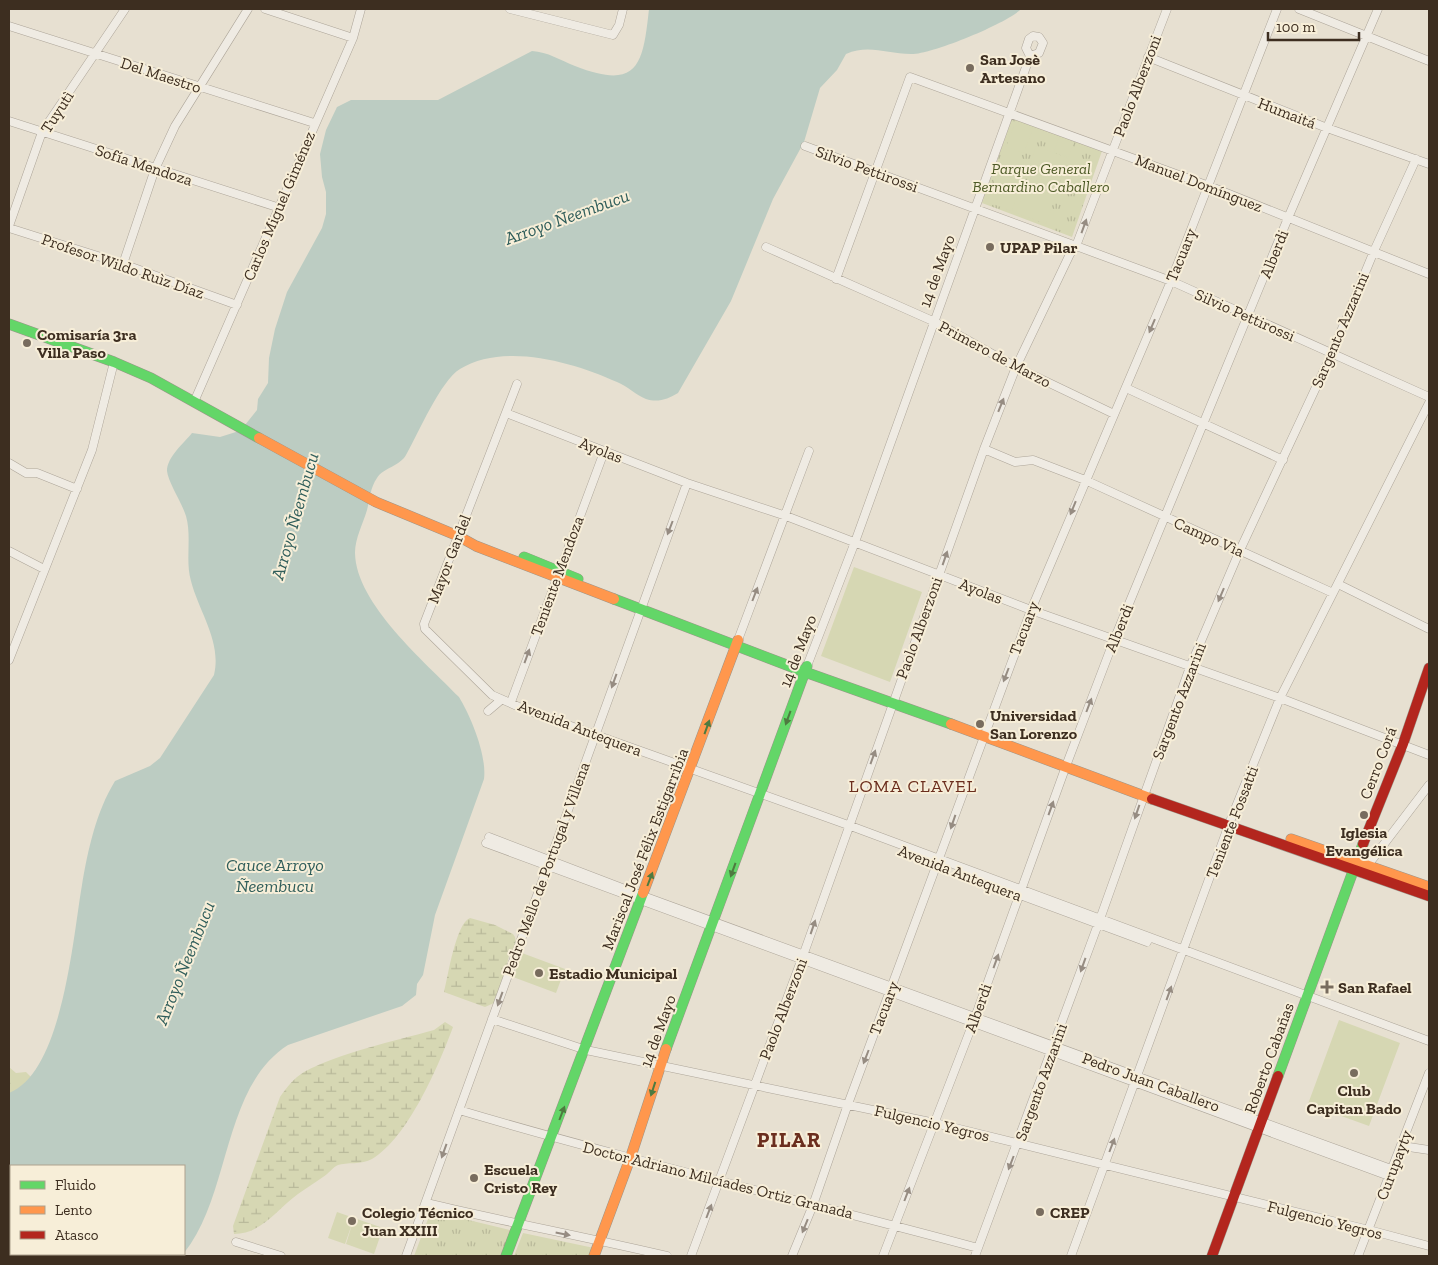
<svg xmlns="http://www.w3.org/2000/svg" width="1438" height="1265" font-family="'Zilla Slab',serif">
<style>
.forest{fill:url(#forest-firs)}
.wetland{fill:url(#wetland-marsh)}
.park{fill:url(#park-tufts)}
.pitch{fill:#d6d7b3}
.water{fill:#bcccc2}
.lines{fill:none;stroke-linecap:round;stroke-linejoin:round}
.street-casing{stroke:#ada599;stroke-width:9}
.fast-casing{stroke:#9c958a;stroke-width:11}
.slow-casing{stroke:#9c958a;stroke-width:11}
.jam-casing{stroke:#9c958a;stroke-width:11}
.street{stroke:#efebe3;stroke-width:8}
.fast{stroke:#63d668;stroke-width:10}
.slow{stroke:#ff974d;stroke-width:10}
.jam{stroke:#b3261e;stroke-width:10}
.oneway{fill:#968c82}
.oneway2{fill:#4e7a40}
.poi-dot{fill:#786c5e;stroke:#f7eed8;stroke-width:2}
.labels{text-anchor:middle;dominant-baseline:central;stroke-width:4;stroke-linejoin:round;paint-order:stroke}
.poi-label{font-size:16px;font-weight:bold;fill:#3d2e20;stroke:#f7eed8;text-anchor:start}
.street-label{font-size:16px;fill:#3d2e20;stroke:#f7eed8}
.park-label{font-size:16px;font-style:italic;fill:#4d5a26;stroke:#f7eed8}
.water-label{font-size:18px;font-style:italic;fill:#2f5d5a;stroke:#f7eed8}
.neighbourhood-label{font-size:18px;letter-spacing:1px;fill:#6b2e1e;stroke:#f7eed8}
.district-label{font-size:21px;font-weight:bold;letter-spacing:1px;fill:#6b2e1e;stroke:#f7eed8}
</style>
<defs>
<pattern id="forest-firs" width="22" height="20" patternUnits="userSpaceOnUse" patternTransform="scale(1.25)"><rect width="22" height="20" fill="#d6d7b3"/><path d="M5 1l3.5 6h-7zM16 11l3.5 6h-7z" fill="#b9b99a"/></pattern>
<pattern id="wetland-marsh" width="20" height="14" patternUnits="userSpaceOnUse" patternTransform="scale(1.25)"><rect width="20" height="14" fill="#d6d7b3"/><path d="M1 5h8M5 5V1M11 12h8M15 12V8" fill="none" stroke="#b9b99a"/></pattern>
<pattern id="park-tufts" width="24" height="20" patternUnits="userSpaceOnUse" patternTransform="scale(1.25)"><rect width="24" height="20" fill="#d6d7b3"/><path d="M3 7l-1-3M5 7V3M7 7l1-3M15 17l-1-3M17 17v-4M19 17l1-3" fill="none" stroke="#b9b99a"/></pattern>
</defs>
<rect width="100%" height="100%" fill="#e7e0d1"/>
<path class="forest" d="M9,1067L16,1073L26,1072L33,1079L9,1103Z"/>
<path class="wetland" d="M470,918L495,925L513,934L515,937L516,943L509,956L502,985L494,1003L485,1007L444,992C448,976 456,923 470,918Z
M445,1022L453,1027C439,1065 408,1138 372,1159C362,1165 346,1162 338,1165C333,1167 328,1174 323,1177C315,1183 306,1188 298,1194C278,1208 262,1234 234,1234L233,1226L280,1097C287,1087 294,1078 304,1072C339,1053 395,1041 434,1030Z"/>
<path class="park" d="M1012,118L1102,151L1072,237L982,203Z
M431,1211L514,1231L505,1256H414Z
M523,1233L594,1248L592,1256H514Z"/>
<path class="pitch" d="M1015,122L1033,128L1024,153L1006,147Z
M1059,137L1074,142L1069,157L1054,152Z
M1036,146L1068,158L1059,185L1027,173Z
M998,171L1023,179L1012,211L987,202Z
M1029,175L1059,186L1046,224L1016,213Z
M854,567L922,592L890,682L821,656Z
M522,953L565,969L556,993L513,977Z
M1339,1020L1400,1043L1369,1126L1308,1104Z
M337,1212L354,1218L345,1244L328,1238Z
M354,1218L383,1228L374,1254L346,1244Z"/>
<path class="water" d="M649,9H1021C1008,23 930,55 911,54C887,54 869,44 846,54L837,70L820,88L804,142L773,199L731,301L678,393C668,399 658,403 646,399C636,395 627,386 617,382C573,362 504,342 460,369C441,380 418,434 406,455C400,466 383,468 377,478C370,488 370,499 367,510C363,524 355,538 355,553C356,604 425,662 459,697C471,717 487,755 484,779L435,915L423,975L417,984L416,995L402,1006L288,1045C222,1087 231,1195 184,1253V1166H11V1254H183L181,1256H9V1093C63,1072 73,936 82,885C88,850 96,812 115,781L150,766L160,758L214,675C222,642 199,612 191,581C185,560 192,537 186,516C182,503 168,482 167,471C167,457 184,443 192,433L220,437L236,432L241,430L257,410L258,399L268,383L269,358L275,329L287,292L322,228L326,214V192L322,177L320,154L326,130L337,107L351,100H438L532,51C548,52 560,60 575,66C639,91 643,64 649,9Z"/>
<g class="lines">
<g class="street-casing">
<path id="street" d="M265,9L353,38
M510,9L613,35L619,25L623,9
M1299,9L1429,61
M9,26L314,123
M1033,36L1039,37L1043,43L1039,53L1030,56L1026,48L1029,39Z
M1148,57L1327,128L1429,164
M9,121L280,208
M805,146L1171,281L1429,397
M9,226L42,132L125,9
M9,228L123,264L237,305
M766,247L935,322L1016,367L1114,414
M123,264L155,169L175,126L248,9
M836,279L910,77L1209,186L1429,274
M517,384L424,624L425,629L492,695L526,710L848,825L1429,1041
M1126,388L1283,460
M194,402L353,38L361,9
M506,413L687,483L786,516L1031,610L1280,698L1429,755
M984,449L1015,462L1033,460L1085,480L1333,593
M9,463L26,473H37L77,489
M9,551L44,569
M1338,584L1429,629
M738,640L809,451
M9,660L92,450L114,362
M807,666L855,542L1030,56
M511,702L604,452
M488,711L501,700
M489,837L643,896L1391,1169
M486,843L1389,1176
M1368,865L1429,785
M993,885L1147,942
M492,1019L586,1050L935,1123L1369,1230L1429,1246
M459,1110C630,1161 805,1201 978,1248
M1402,1146L1429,1150
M426,1203C506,1222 586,1237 667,1256
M236,1242L281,1256
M406,1256L687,483
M691,1256L804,953L984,449L1016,367L1070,254L1076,246L1167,9
M792,1256L813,1205L848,1104L1031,610L1171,281L1277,9
M883,1256L973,1023L1066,766L1114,640L1288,218L1378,9
M975,1256L1100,919L1190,667L1240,550L1332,353L1374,251L1416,159
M1071,1256L1231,819L1280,698L1429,403
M1358,1256L1429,1073"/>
</g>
<g class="fast-casing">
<path id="fast" d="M9,324L114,362L151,378L259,438
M524,557L578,579
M614,599L805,672L951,724
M666,1049L807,666
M1278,1076L1363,844
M506,1256L643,893"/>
</g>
<g class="slow-casing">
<path id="slow" d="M259,438L376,502L458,536L476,546L614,599
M951,724L1152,799
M1291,839L1429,887
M643,893L738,640
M594,1256L631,1156L666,1049"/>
</g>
<g class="jam-casing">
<path id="jam" d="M1152,799L1429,896
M1363,844L1403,744L1429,668
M1212,1256L1278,1076"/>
</g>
<use href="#street" class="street"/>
<use href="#fast" class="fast"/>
<use href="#slow" class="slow"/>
<use href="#jam" class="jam"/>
</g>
<defs><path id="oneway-solid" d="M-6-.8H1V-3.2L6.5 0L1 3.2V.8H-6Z" transform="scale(1.25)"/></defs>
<g class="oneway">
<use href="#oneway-solid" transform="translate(1084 226) rotate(-70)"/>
<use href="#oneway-solid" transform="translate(1152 326) rotate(113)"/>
<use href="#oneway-solid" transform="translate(1001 405) rotate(-68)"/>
<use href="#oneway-solid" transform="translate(1073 508) rotate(112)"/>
<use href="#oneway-solid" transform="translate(670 528) rotate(111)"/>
<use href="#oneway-solid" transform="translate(945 558) rotate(-71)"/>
<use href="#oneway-solid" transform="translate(755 594) rotate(-69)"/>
<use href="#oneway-solid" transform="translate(1221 595) rotate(113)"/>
<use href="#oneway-solid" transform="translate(527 656) rotate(-70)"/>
<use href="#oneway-solid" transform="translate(1006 675) rotate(111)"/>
<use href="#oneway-solid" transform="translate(614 681) rotate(110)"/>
<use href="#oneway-solid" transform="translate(1089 705) rotate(-69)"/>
<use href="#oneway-solid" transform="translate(873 757) rotate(-70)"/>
<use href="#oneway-solid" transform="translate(1051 808) rotate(-70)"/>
<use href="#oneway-solid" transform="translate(1137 812) rotate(109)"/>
<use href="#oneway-solid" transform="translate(953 822) rotate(109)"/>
<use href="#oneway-solid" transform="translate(813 927) rotate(-71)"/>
<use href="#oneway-solid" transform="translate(996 961) rotate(-70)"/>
<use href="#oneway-solid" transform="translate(1083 965) rotate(110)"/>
<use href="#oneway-solid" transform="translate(1169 993) rotate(-70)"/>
<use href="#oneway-solid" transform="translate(500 999) rotate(110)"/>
<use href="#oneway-solid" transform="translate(866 1057) rotate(111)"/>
<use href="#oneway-solid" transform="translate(1112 1145) rotate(-69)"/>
<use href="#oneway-solid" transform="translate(444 1151) rotate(110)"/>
<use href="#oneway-solid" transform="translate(1011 1163) rotate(111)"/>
<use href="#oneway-solid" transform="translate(907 1194) rotate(-69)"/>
<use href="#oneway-solid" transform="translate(709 1211) rotate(-69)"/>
<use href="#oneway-solid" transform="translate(805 1226) rotate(112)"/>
<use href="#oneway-solid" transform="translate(563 1234) rotate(11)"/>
</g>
<g class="oneway2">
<use href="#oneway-solid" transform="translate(788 718) rotate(110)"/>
<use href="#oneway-solid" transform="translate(707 727) rotate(-70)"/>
<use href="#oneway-solid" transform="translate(733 870) rotate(110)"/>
<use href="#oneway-solid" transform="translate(650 879) rotate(-69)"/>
<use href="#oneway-solid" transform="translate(653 1089) rotate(108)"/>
<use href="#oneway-solid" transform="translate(562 1113) rotate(-69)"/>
</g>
<g class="poi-dot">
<circle cx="970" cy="68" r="5"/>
<circle cx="990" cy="247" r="5"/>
<circle cx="27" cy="343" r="5"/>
<circle cx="980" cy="724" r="5"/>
<circle cx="1364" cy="815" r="5"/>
<circle cx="539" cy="973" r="5"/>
<path d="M1324.5 979.5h5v5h5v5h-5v5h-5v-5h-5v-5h5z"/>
<circle cx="1354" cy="1073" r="5"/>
<circle cx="474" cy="1178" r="5"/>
<circle cx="1040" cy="1212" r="5"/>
<circle cx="352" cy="1221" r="5"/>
</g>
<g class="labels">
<g class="poi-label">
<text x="980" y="59">San Josè<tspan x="980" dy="18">Artesano</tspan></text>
<text x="1000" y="247">UPAP Pilar</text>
<text x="37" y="334">Comisaría 3ra<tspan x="37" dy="18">Villa Paso</tspan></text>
<text x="990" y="715">Universidad<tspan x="990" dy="18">San Lorenzo</tspan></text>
<text x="1364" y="832" text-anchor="middle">Iglesia<tspan x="1364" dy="18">Evangélica</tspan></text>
<text x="549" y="973">Estadio Municipal</text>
<text x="1338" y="987">San Rafael</text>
<text x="1354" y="1090" text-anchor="middle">Club<tspan x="1354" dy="18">Capitan Bado</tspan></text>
<text x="484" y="1169">Escuela<tspan x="484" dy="18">Cristo Rey</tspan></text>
<text x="362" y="1212">Colegio Técnico<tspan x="362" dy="18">Juan XXIII</tspan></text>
<text x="1050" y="1212">CREP</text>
</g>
<g class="street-label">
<text transform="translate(161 75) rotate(18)">Del Maestro</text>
<text transform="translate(1137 86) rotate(-69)">Paolo Alberzoni</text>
<text transform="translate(57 112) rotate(-57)">Tuyutì</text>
<text transform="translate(1287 113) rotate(21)">Humaitá</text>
<text transform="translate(144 165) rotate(18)">Sofía Mendoza</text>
<text transform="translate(867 169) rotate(20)">Silvio Pettirossi</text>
<text transform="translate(1199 183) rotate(21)">Manuel Domínguez</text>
<text transform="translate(279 206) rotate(-67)">Carlos Miguel Giménez</text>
<text transform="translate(1274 254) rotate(-68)">Alberdi</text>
<text transform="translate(1181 255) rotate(-68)">Tacuary</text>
<text transform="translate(123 266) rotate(19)">Profesor Wildo Ruìz Díaz</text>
<text transform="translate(937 271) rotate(-70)">14 de Mayo</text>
<text transform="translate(1245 315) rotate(24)">Silvio Pettirossi</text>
<text transform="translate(1340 330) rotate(-67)">Sargento Azzarini</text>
<text transform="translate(995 354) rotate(28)">Primero de Marzo</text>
<text transform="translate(601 450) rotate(21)">Ayolas</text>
<text transform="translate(1209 537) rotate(24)">Campo Vìa</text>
<text transform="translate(449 559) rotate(-69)">Mayor Gardel</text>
<text transform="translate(557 576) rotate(-70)">Teniente Mendoza</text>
<text transform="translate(981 591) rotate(21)">Ayolas</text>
<text transform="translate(919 628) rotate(-70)">Paolo Alberzoni</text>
<text transform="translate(1024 628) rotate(-69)">Tacuary</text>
<text transform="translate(1119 628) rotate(-68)">Alberdi</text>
<text transform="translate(798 651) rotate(-69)">14 de Mayo</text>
<text transform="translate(1179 701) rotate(-69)">Sargento Azzarini</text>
<text transform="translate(580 728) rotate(21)">Avenida Antequera</text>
<text transform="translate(1378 763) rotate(-69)">Cerro Corá</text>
<text transform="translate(1232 822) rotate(-69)">Teniente Fossatti</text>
<text transform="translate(645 849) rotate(-69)">Mariscal José Félix Estigarribia</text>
<text transform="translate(546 869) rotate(-70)">Pedro Mello de Portugal y Villena</text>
<text transform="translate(960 873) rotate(21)">Avenida Antequera</text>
<text transform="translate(884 1008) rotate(-69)">Tacuary</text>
<text transform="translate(978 1008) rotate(-70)">Alberdi</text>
<text transform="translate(783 1009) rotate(-69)">Paolo Alberzoni</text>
<text transform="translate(658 1031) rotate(-70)">14 de Mayo</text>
<text transform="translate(1269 1058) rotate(-70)">Roberto Cabañas</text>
<text transform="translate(1041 1082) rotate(-70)">Sargento Azzarini</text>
<text transform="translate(1151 1082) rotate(20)">Pedro Juan Caballero</text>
<text transform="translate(932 1123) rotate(13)">Fulgencio Yegros</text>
<text transform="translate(1394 1165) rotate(-69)">Curupayty</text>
<text transform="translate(718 1180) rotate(14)">Doctor Adriano Milcíades Ortiz Granada</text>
<text transform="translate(1325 1220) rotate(14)">Fulgencio Yegros</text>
</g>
<g class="park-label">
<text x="1041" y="168">Parque General<tspan x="1041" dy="18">Bernardino Caballero</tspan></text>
</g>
<g class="water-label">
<text transform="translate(567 217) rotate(-20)">Arroyo Ñeembucu</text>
<text transform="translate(295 516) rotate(-74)">Arroyo Ñeembucu</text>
<text x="275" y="865">Cauce Arroyo<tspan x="275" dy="21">Ñeembucu</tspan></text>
<text transform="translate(185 963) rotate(-68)">Arroyo Ñeembucu</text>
</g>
<g class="neighbourhood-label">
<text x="913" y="786">LOMA CLAVEL</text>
</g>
<g class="district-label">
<text x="789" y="1139">PILAR</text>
</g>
</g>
<rect width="1438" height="1265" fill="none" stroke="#3d2e20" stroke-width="20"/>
<rect x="10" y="1165" width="175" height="90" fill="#f7eed8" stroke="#ada18e"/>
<rect x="20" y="1181" width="25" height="8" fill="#63d668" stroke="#ada18e"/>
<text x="55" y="1190" font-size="15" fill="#3d2e20">Fluido</text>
<rect x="20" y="1206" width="25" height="8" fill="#ff974d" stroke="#ada18e"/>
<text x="55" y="1215" font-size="15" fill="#3d2e20">Lento</text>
<rect x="20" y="1231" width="25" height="8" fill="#b3261e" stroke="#ada18e"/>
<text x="55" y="1240" font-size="15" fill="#3d2e20">Atasco</text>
<path d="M1268 32v8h91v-8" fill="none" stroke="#3d2e20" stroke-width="2.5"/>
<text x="1276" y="32" font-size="15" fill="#3d2e20" stroke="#f7eed8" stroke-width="4" paint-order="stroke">100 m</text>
</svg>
